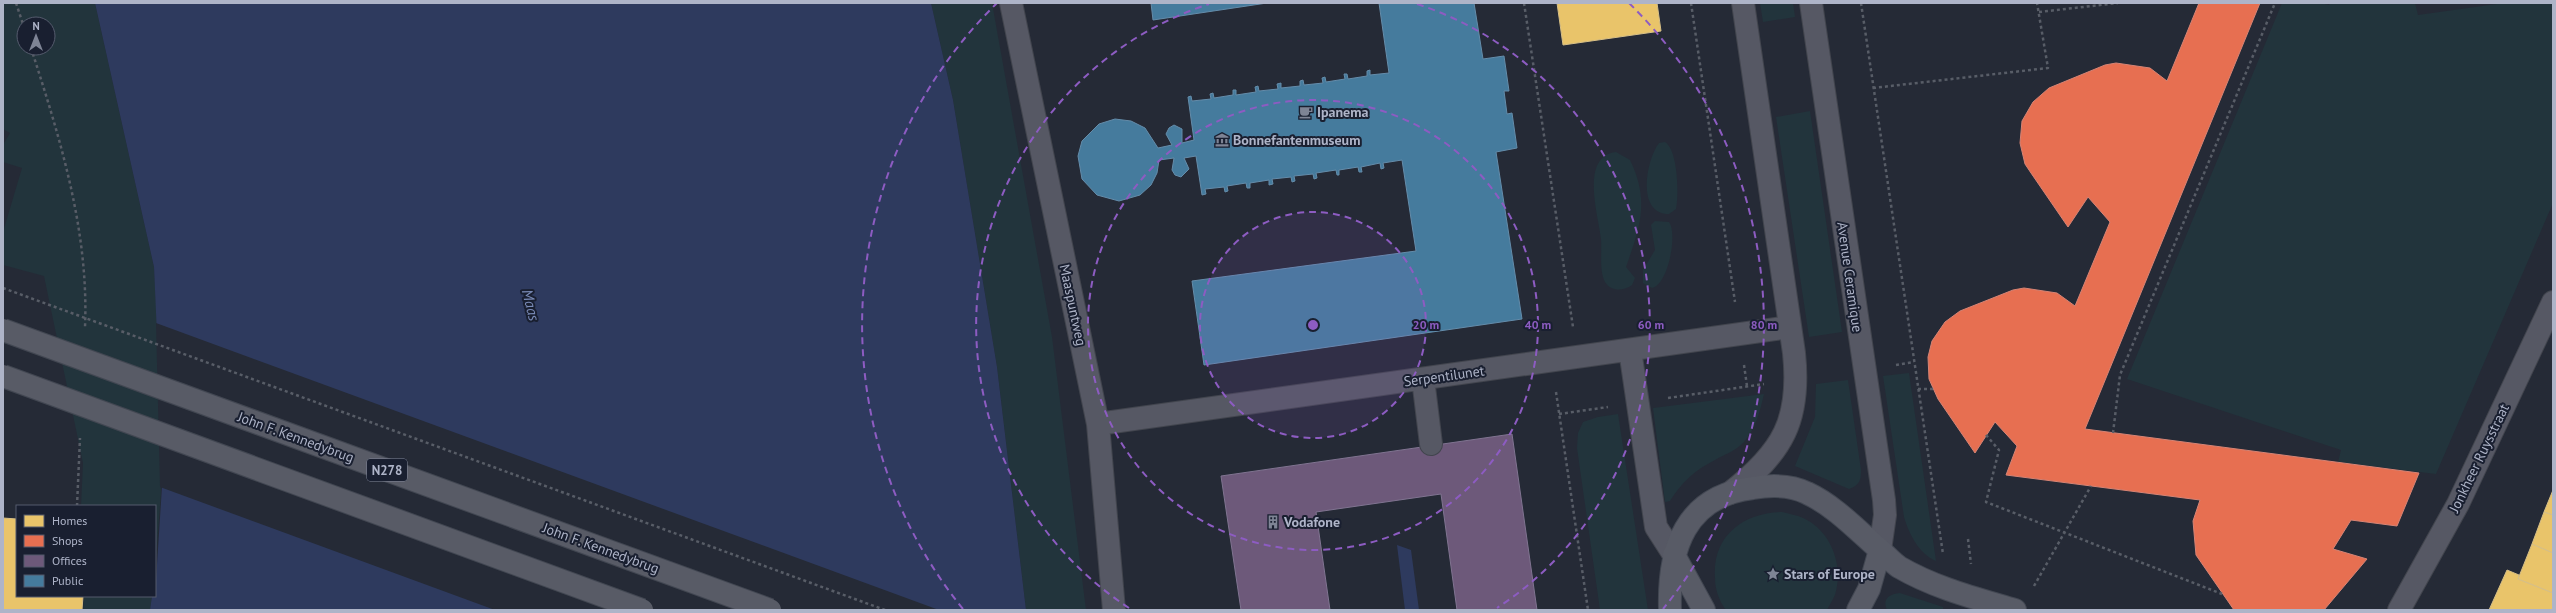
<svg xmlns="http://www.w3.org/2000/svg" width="2556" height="613" font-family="'PT Sans',sans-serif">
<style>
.green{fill:#22343c;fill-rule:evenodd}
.water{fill:#2e3a5e}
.pier{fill:#252a36}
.homes{fill:#e9c46a;stroke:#d7bf86}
.shops{fill:#e76f51;stroke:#d68475}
.offices{fill:#6d597a;stroke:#807491}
.public{fill:#457b9d;stroke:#648caa}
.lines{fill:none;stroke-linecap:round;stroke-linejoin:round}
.minor-casing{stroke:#42454e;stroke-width:24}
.major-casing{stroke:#424752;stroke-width:24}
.path{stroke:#585d67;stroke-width:2.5;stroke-dasharray:3 3;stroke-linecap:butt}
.minor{stroke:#565864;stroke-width:22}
.major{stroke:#585b66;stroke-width:22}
.major-bridge-casing{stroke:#424752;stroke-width:24;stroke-linecap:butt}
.path-bridge{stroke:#585d67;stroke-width:2.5;stroke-dasharray:3 3;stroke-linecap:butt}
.major-bridge{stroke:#585b66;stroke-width:22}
.ring{fill:none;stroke:#8d5cc2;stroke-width:2;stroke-dasharray:7 5}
.labels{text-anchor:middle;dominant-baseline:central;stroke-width:4;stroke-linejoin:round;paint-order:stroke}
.shield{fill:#191f30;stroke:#81879a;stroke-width:1}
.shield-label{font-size:13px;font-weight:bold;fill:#aeb4c8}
.poi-label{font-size:14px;font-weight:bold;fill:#aeb4c8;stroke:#191f30;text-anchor:start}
.street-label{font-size:14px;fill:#aeb4c8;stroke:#191f30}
.water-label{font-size:15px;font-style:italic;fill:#7a8bb7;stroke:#191f30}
.centre{fill:#8d5cc2;stroke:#191f30;stroke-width:2}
.ring-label{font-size:12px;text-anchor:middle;font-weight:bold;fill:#8d5cc2;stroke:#191f30;stroke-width:4;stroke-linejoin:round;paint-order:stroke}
</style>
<rect width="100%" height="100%" fill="#252a36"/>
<path class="green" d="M3,3H95L154,267L157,320L161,493L155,571V506H81L83,463L44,276L3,265V232L22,168L3,162V145L10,133L3,129ZM24,24H48V48H24Z
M931,3H992L1052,337L1086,610H1026L997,367L953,100Z
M1760,3H1793L1795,17L1763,22Z
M2282,3H2320L2329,5L2330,3H2415L2418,15L2504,3H2553V203L2436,474L2338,462L2341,450L2127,379Z
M1810,111L1842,332L1809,337L1776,117Z
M1665,142C1678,150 1679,194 1676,209L1669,214C1636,214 1646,160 1659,143Z
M1616,152L1630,160C1650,201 1640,227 1626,267L1635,278L1632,285C1624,291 1611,292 1605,282C1599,271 1602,251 1601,239C1599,218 1579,156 1616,152Z
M1655,221L1669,222C1678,234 1668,285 1652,288L1643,283V270L1655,250L1651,225Z
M1909,373L1936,561C1919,554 1909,534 1904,517L1883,376Z
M1848,380L1861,470C1861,480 1860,485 1849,489L1795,466L1815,417L1816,384Z
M1764,394C1760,411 1756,428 1744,442C1736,451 1725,454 1715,460C1695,470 1681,483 1670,501L1665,502L1653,408Z
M1618,414L1648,610H1600L1577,448L1578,433L1583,422L1598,417Z
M1782,512C1789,514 1797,515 1803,518C1830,530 1843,563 1836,591C1835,597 1830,604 1827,610H1726C1719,601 1715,589 1715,578C1712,536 1743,513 1782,512Z
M1900,593L1943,607V610H1887C1882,599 1889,594 1900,593Z
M84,596H152L150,610H83Z"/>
<path class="water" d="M95,3H931L953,100L997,367L1026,610H150L152,596H155L163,471L154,267Z
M1397,545L1411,550L1419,610H1405Z"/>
<path class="pier" d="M156,323L939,610H495L160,487Z"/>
<path class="homes" d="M1557,3H1657L1661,31L1563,45Z
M2553,490V515L2544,512Z
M2544,512L2553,515V553L2532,544Z
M3,518L17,519V596H83L82,610H3Z
M2532,544L2553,553V593L2518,579Z
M2507,570L2519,575L2518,579L2553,593V610H2489Z"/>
<path class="shops" d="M2199,3H2260L2085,429L2419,473L2397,526L2351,520L2333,549L2367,559L2324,610H2234L2196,555L2193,521L2200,500L2006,475L2017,446L1995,422L1975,453L1938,399L1929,379L1928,357L1932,341L1945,322L1960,311L2013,290L2024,288L2057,293L2075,306L2110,222L2088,197L2068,227L2031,173L2025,164L2020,143L2022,121L2033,102L2049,88L2105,65L2116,63L2150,68L2167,81Z"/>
<path class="offices" d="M1512,434L1537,610H1457L1441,494L1316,512L1330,610H1241L1221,476Z"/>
<path class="public" d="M1151,3H1267L1153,20Z
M1379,3H1474L1483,59L1504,56L1509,91H1504L1507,114L1512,113L1517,148L1496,152L1522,319L1204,365L1192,281L1416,251L1402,160L1383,163L1384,168L1381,169L1380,163L1361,167L1362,172H1359L1358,167L1339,170V175H1337L1336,170L1316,173L1317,178L1314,179L1313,174L1294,176L1295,181L1292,182L1291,177L1272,179L1273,184L1269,185V180L1250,183V188H1247L1246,183L1227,186L1228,191L1225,192L1224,187L1205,189L1206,194L1202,195L1196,156L1184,158L1189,169L1181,177L1175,175L1172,170L1174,158L1159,160L1157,173L1151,185L1140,195L1119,201L1097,195L1082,179L1078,156L1082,141L1099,124L1115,119L1131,121L1145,128L1158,148L1172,145L1166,134L1169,128L1174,125L1182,129V143L1194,140L1188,97L1191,96L1192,101L1211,99L1210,94L1213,93L1214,98L1233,95V90H1236V95L1256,92L1255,87L1258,86L1259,91L1278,89L1277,84L1281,83V88L1300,86V81L1303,80L1304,85L1323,83L1322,78L1325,77L1326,82L1345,79L1344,74H1347L1348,79L1367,76V71L1370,70V75L1389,73Z"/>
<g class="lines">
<g class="minor-casing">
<path id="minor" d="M1011,3L1098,424L1114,610
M1811,3L1884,500L1885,515L1880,550
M1630,350L1656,527L1674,555
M1423,379L1431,444
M1098,424L1790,327
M1730,493C1783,452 1801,420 1794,353L1743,3
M2399,610L2458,504L2553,302"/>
</g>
<g class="major-casing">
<path id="major" d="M1674,555L1704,610
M1670,610C1668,549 1685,496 1753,488C1771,485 1791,485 1807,493C1835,506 1858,531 1881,551C1887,556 1892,562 1899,567C1935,588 1975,598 2015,610
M1858,610L1869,589L1880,550"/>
</g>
<path class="path" d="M16,3L24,27
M1524,3L1573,327
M1691,3L1735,302
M1861,3L1943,554
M2039,12L2118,3
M31,48C60,138 89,231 85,327
M1873,88L2048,68L2037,3
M1744,365L1747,386
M1896,365L1914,362
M1918,389H1933
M1556,392L1588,610
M1668,398L1764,384
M1559,414L1608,407
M2113,433L2120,375L2275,3
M1986,435L1999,450L1986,502L2222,594
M77,506L80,438
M1968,539L1971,564
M2034,586L2091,486"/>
<use href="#minor" class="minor"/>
<use href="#major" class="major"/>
<g class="major-bridge-casing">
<path id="major-bridge" d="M3,330L770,610
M3,376L642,610"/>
</g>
<path class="path-bridge" d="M3,288L885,610"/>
<use href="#major-bridge" class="major-bridge"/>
</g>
<circle cx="1313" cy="325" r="113" fill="#8d5cc2" fill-opacity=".12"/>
<g class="ring">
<circle cx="1313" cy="325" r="113"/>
<circle cx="1313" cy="325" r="225"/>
<path d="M1129 608A338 338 0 0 1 1209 4M1417 4A338 338 0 0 1 1497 608"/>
<path d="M963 609A451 451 0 0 1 997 3M1629 3A451 451 0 0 1 1663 609"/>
</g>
<defs>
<g id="cafe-bare" transform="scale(1.08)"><path d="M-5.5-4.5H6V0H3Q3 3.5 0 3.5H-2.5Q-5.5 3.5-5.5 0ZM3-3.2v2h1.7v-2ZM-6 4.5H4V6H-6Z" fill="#7e8495" stroke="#191f30" stroke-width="2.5" paint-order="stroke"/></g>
<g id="museum-bare" transform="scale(1.08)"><path d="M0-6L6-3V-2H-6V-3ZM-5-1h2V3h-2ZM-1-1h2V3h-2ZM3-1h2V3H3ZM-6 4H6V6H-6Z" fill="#7e8495" stroke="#191f30" stroke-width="2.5" paint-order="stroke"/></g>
<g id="building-bare" transform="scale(1.08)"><path d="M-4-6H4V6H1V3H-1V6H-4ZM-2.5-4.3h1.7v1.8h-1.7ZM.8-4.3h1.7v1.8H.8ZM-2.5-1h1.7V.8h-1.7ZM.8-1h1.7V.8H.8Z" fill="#7e8495" stroke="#191f30" stroke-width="2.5" paint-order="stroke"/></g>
<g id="sight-bare" transform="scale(1.08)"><path d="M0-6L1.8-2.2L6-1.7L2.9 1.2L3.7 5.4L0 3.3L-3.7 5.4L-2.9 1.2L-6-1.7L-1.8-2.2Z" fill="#7e8495" stroke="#191f30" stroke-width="2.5" paint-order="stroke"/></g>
</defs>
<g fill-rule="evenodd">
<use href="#cafe-bare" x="1306" y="112"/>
<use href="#museum-bare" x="1222" y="140"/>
<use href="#building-bare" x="1273" y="522"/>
<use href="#sight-bare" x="1773" y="574"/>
</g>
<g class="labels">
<rect class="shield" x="367" y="459" width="40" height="22" rx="3"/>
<g class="shield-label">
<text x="387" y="470">N278</text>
</g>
<g class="poi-label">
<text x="1317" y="112">Ipanema</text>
<text x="1233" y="140">Bonnefantenmuseum</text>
<text x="1284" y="522">Vodafone</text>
<text x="1784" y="574">Stars of Europe</text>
</g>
<g class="street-label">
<text transform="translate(1850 277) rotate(82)">Avenue Ceramique</text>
<text transform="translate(1073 305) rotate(78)">Maaspuntweg</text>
<text transform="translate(1444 376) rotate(-8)">Serpentilunet</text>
<text transform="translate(296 437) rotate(20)">John F. Kennedybrug</text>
<text transform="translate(2479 458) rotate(-64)">Jonkheer Ruysstraat</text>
<text transform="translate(601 548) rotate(20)">John F. Kennedybrug</text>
</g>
<g class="water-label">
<text transform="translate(531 305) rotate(76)">Maas</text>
</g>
</g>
<circle cx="1313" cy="325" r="6" class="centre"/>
<g class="ring-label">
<text x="1426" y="329">20 m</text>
<text x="1538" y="329">40 m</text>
<text x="1651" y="329">60 m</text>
<text x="1764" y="329">80 m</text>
</g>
<rect width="2556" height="613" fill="none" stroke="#aeb4c8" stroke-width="8"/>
<rect x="16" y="505" width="140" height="92" fill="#191f30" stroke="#555b6d"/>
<rect x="24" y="515" width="20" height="12" fill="#e9c46a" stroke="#555b6d"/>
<text x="52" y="525" font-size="12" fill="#aeb4c8">Homes</text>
<rect x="24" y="535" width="20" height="12" fill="#e76f51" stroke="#555b6d"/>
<text x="52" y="545" font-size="12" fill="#aeb4c8">Shops</text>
<rect x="24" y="555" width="20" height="12" fill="#6d597a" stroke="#555b6d"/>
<text x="52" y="565" font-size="12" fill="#aeb4c8">Offices</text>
<rect x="24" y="575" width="20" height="12" fill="#457b9d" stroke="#555b6d"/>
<text x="52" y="585" font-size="12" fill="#aeb4c8">Public</text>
<g transform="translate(36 36)"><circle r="19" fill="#191f30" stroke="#555b6d"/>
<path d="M0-3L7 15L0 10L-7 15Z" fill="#7e8495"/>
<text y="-6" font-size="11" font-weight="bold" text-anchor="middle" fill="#aeb4c8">N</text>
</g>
</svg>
